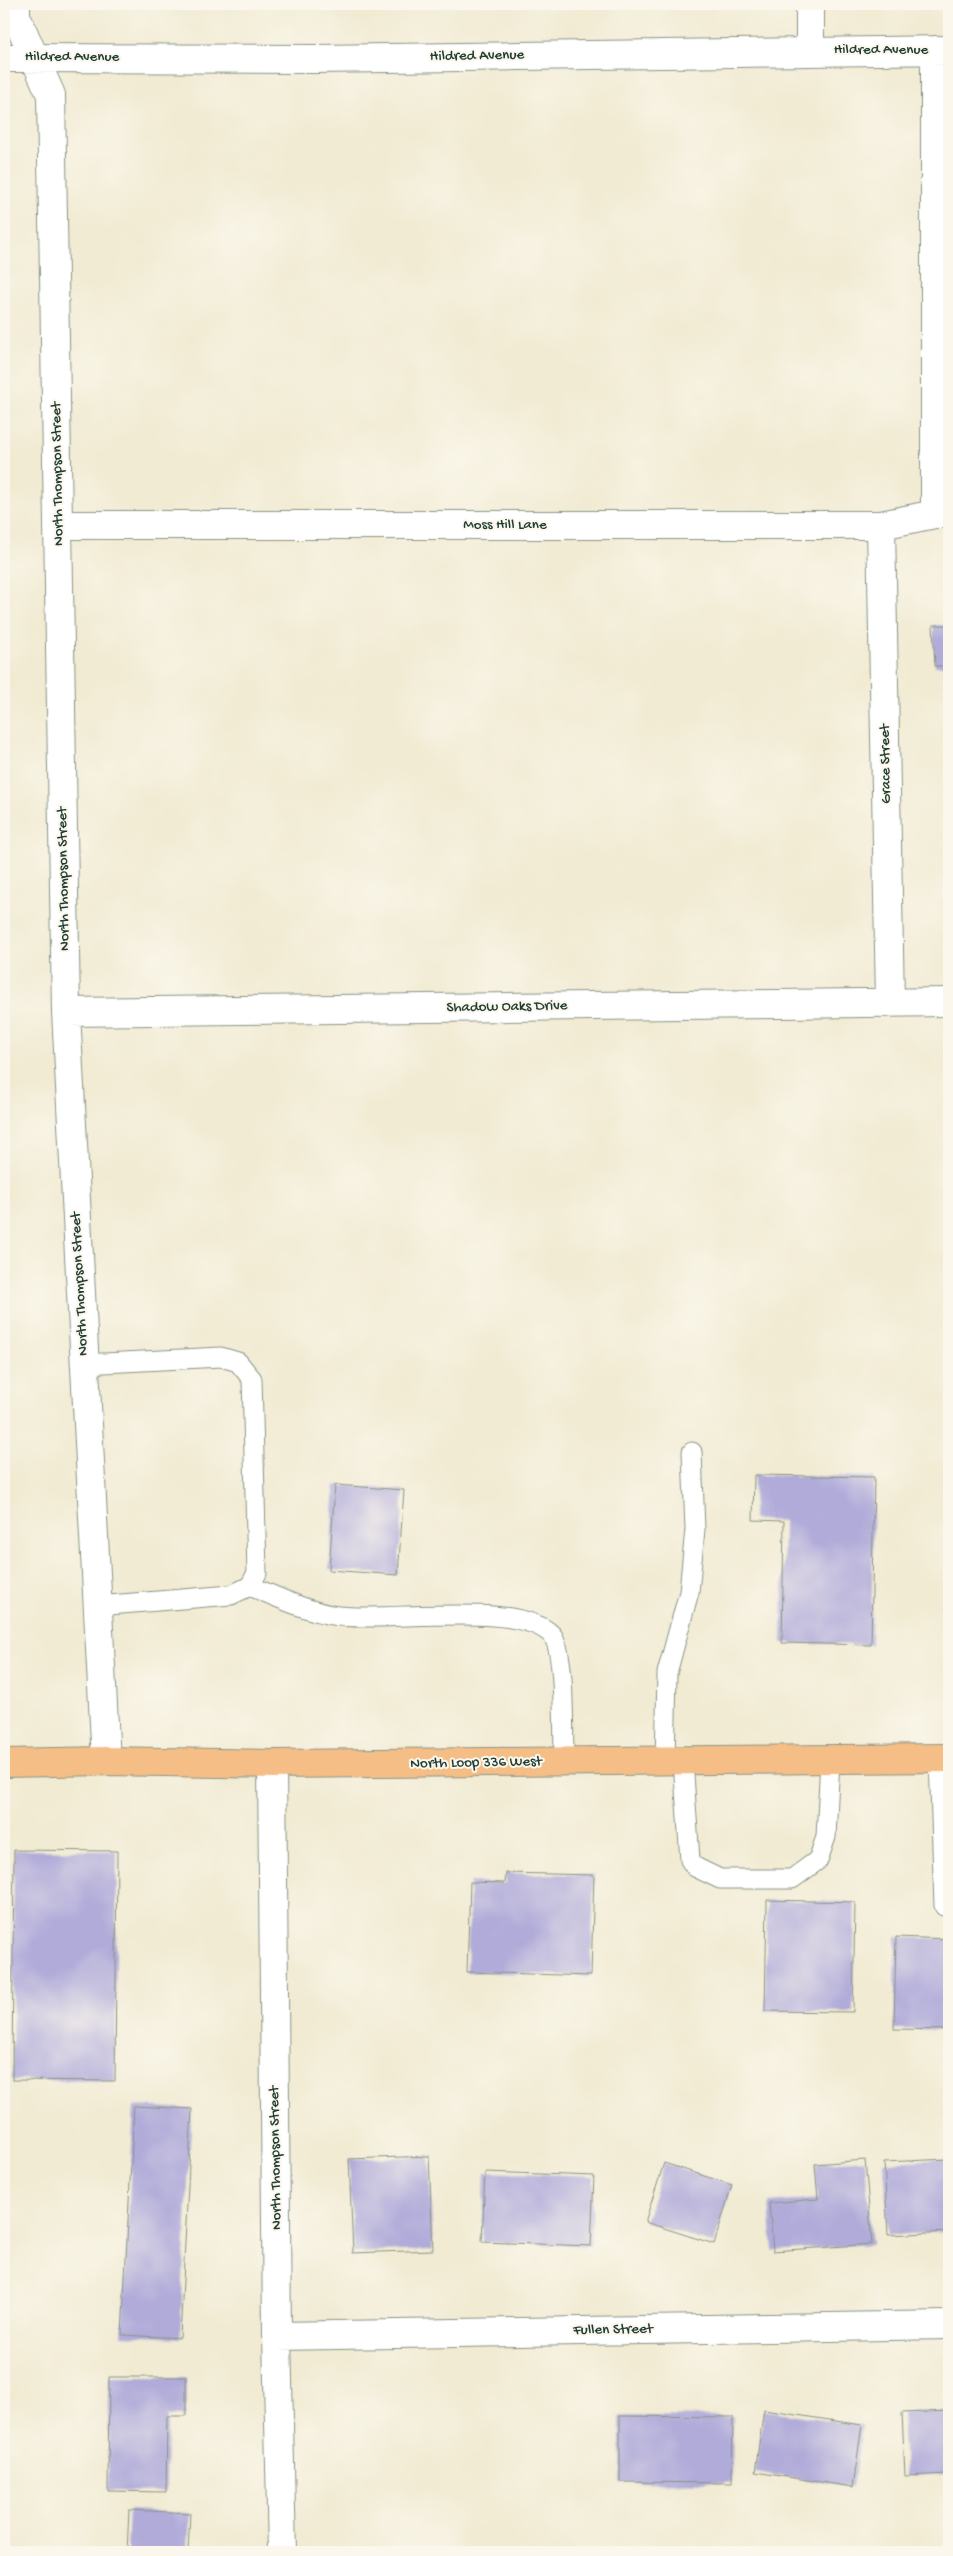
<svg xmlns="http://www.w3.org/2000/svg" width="953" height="2556" font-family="'Gochi Hand',sans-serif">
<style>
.building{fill:#b0abd9}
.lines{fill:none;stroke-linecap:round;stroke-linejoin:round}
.lane-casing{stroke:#889484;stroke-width:21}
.street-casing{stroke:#889484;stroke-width:30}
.primary-casing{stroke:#889484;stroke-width:30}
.lane{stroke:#fff;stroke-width:19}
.street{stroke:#fff;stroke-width:28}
.primary{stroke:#f6be87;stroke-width:28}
.labels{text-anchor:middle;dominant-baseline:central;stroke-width:4;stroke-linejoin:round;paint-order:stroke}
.street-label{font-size:15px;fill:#1f3d34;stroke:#fbf7ec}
</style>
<rect width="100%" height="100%" fill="#fbf7ec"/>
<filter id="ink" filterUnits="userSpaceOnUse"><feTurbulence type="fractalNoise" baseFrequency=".02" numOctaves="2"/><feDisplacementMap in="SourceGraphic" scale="10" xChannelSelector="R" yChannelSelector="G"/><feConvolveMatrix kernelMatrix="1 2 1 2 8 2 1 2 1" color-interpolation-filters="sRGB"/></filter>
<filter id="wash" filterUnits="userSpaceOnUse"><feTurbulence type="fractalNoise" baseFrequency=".0096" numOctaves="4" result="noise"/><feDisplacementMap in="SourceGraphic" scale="20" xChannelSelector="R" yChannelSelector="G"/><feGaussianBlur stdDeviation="1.12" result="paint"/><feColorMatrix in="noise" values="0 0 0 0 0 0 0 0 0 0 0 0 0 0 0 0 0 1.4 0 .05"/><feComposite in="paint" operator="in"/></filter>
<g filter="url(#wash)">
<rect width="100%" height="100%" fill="#f1ebd3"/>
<g id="blocks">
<path class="building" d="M933,625H949V666H935Z
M754,1475L874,1477L871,1645L782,1643L784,1521L753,1520Z
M335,1485L404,1490L398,1575L329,1570Z
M14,1850L117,1851L115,2081L12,2080Z
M506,1873L594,1875L591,1976L467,1972L470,1882L505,1883Z
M767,1900L855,1902L853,2012L765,2011Z
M896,1937L949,1939V2030L894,2029Z
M134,2106L192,2109L180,2338L122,2335Z
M429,2156L433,2250L353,2253L349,2159Z
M949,2159V2232L888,2235L884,2162Z
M865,2160L872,2244L773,2251L769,2203L818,2199L815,2164Z
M664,2163L732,2185L714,2244L645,2222Z
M485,2172L594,2176L591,2246L482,2242Z
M109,2377H186V2416H167L166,2492L108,2491Z
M764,2410L862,2425L853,2487L755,2472Z
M949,2411V2474L905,2476L902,2413Z
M620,2416L733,2417L732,2483L620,2482Z
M129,2510L190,2513L188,2552H127Z"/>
</g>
</g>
<g filter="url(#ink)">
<use href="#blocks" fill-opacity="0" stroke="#889484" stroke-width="1"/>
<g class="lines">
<g class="lane-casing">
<path id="lane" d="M84,1364L221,1357L238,1362L252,1379L257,1573L250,1586L231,1595L97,1606
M250,1586C277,1597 304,1610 332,1615C381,1624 518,1599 552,1635C566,1651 563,1737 564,1762
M939,1758L944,1906
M665,1761L667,1673L689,1592L695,1529L692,1452
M683,1761L690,1860L695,1867L720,1879H792L818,1860L826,1837L830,1760"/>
</g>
<g class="street-casing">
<path id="street" d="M16,4V16L51,95L66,1012L106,1761
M810,4V50
M935,50V514
M4,58L315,59L949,50
M59,525H881L935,514H949
M881,525L890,1002
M66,1012L949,1002
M272,1764L277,2336L282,2552
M277,2336L949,2325"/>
</g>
<g class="primary-casing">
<path id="primary" d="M4,1763L106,1761L272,1764L949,1758"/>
</g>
<use href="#lane" class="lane"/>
<use href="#street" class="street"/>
<use href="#primary" class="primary"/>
</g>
</g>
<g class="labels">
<g class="street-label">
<text x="881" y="50">Hildred Avenue</text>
<text transform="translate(477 56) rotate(-1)">Hildred Avenue</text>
<text x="72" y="57">Hildred Avenue</text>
<text transform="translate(58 474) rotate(-91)">North Thompson Street</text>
<text x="505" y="525">Moss Hill Lane</text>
<text transform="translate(886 764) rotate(-91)">Grace Street</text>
<text transform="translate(64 879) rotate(-91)">North Thompson Street</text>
<text transform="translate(507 1007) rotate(-1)">Shadow Oaks Drive</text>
<text transform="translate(80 1284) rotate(-93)">North Thompson Street</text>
<text transform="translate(476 1763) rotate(-1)">North Loop 336 West</text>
<text transform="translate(276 2158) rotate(-91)">North Thompson Street</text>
<text transform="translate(613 2330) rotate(-1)">Fullen Street</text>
</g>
</g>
<rect width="953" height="2556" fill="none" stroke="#fbf7ec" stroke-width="20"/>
</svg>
